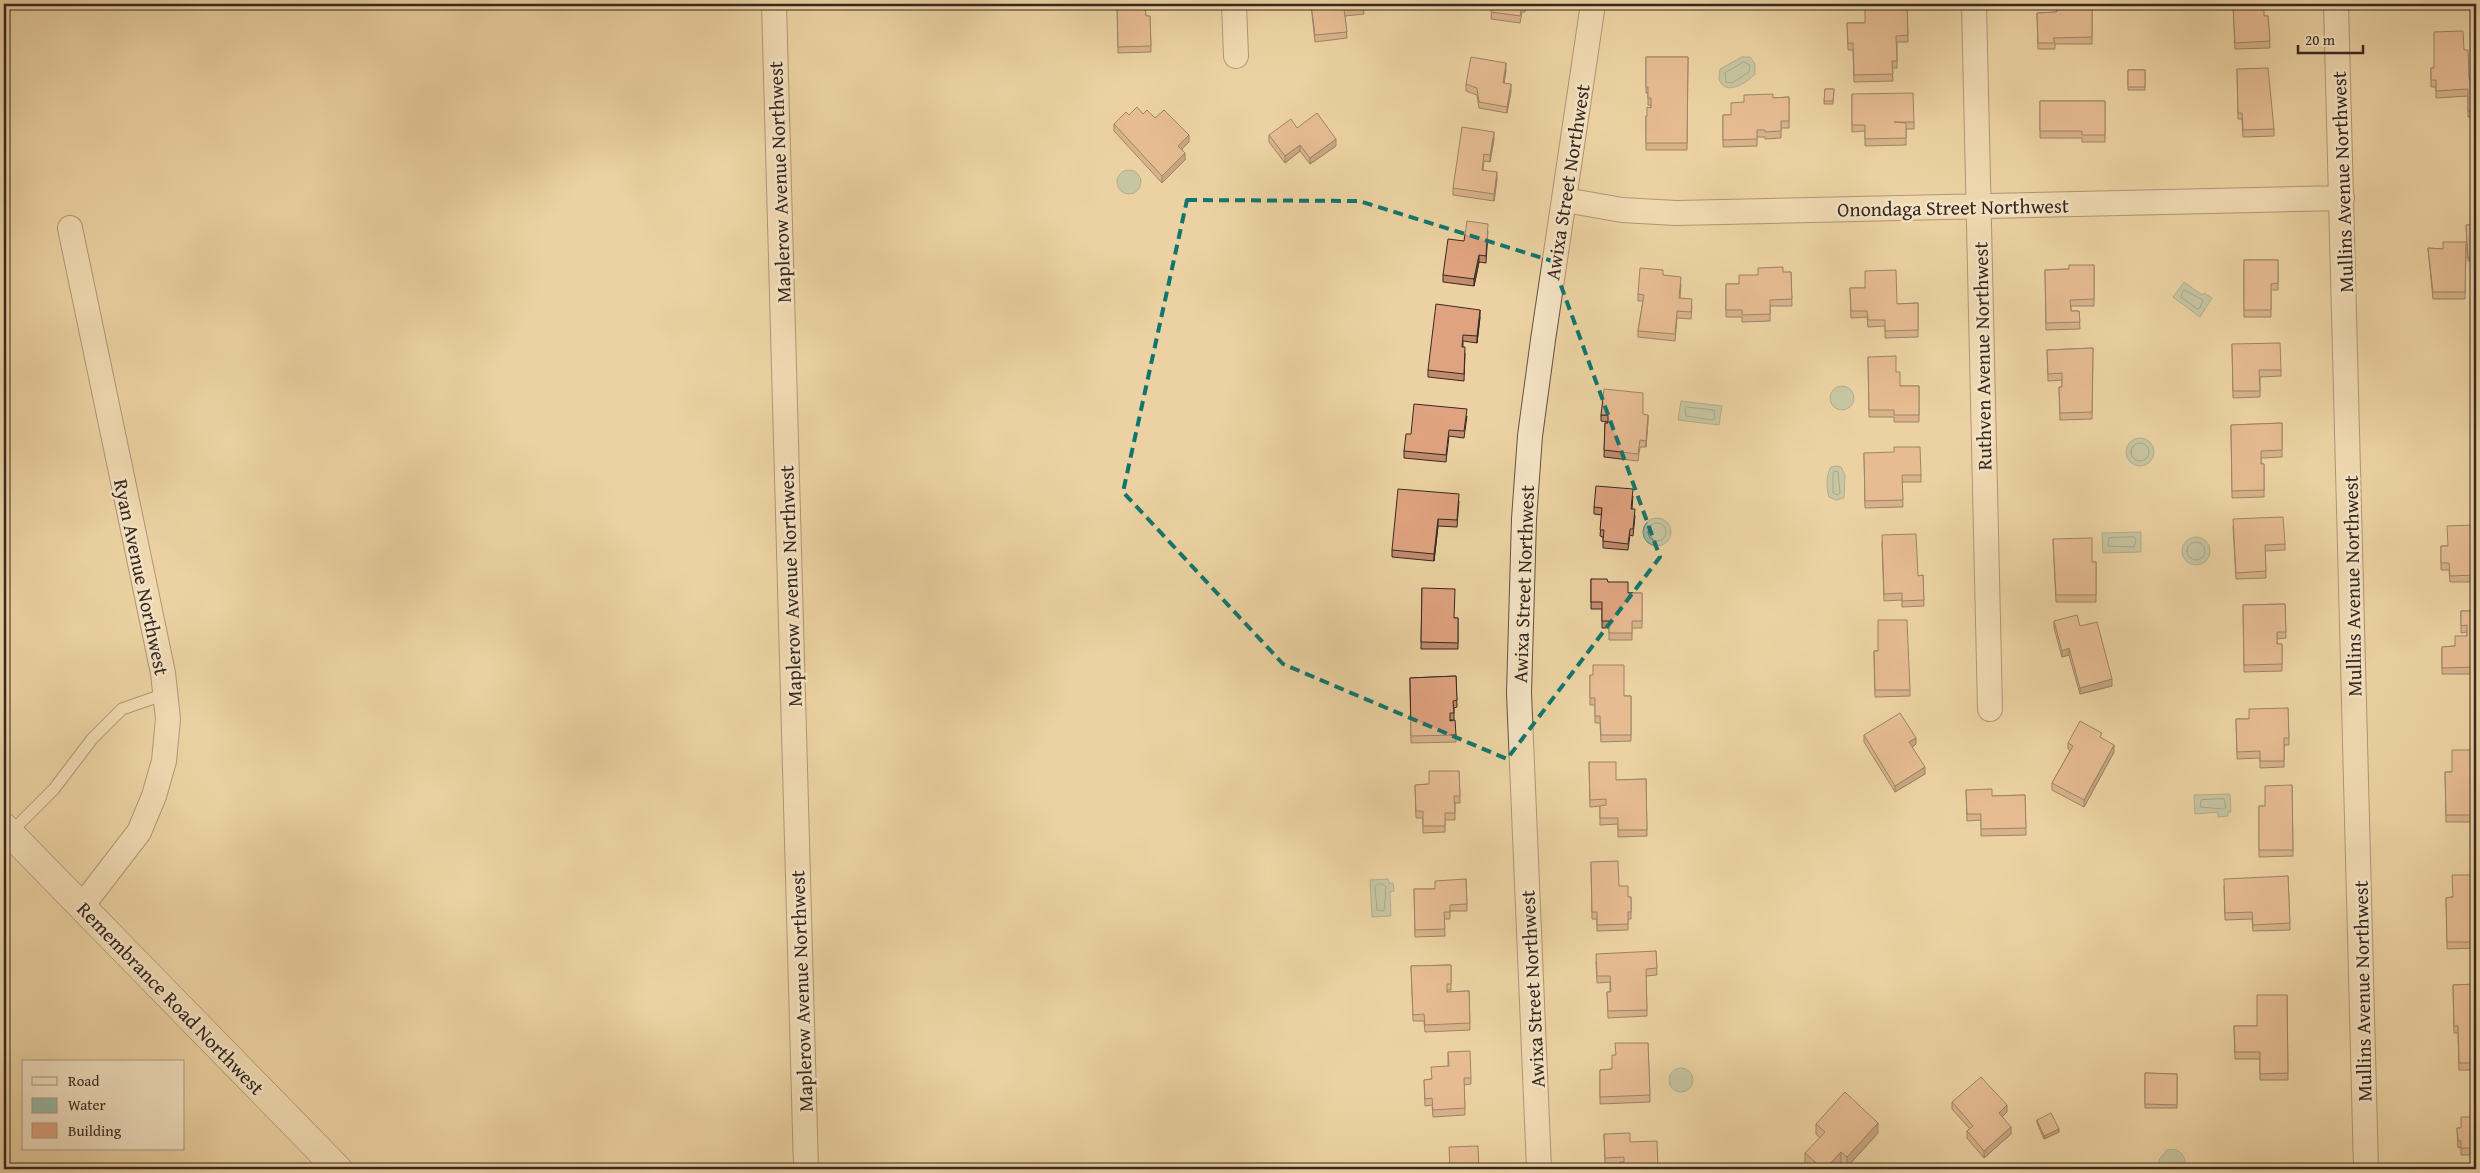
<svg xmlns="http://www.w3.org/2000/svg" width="2480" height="1173" font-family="'Gentium Book Plus',serif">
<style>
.water{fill:#99b8a5;stroke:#717e71}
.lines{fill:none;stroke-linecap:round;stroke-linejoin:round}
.shore{stroke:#687064;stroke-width:1}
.lane-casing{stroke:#645242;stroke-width:13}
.street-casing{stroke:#645242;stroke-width:26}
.secondary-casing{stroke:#362822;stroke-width:29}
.lane{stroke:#f3e2c3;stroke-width:11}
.street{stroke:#f3e2c3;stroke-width:24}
.secondary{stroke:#f3e2c3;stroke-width:28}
.wall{fill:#c18c6e;stroke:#362822}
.shaded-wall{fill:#9d725a;stroke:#362822}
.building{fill:#e0a380;stroke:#362822}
.marked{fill:none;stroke:#0f766e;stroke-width:4;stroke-dasharray:10 6;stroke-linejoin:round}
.labels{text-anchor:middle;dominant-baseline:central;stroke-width:5;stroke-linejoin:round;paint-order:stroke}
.street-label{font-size:20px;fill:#362822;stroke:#f3e2c3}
</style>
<rect width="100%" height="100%" fill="#ecd2a2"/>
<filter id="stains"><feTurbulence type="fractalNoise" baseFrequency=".004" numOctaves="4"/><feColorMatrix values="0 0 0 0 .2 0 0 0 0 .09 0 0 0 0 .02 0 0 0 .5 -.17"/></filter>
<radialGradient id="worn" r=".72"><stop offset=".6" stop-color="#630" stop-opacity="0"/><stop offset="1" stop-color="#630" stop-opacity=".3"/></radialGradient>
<path class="water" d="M1742,57H1750L1755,64V74C1747,83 1725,97 1719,79L1720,69Z
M1117 182a12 12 0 1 1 24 0a12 12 0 1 1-24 0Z
M2184,282L2202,295L2204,293L2212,298L2200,317L2173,297Z
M1830 398a12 12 0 1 1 24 0a12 12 0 1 1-24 0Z
M1681,401L1722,406L1719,425L1678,420Z
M2126 452a14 14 0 1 1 28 0a14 14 0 1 1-28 0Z
M1836,466L1841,467L1845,475L1844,498L1836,500L1829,497C1826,489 1826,474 1831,467Z
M1643 532a14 14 0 1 1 28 0a14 14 0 1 1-28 0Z
M2141,532V552L2103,553L2102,533Z
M2182 551a14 14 0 1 1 28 0a14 14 0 1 1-28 0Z
M2230,794L2231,812H2228V816L2218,817V812L2195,814L2194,795Z
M1388,879L1389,883H1393L1394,891L1390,892L1391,916L1372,917L1370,880Z
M1669 1080a12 12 0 1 1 24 0a12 12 0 1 1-24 0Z
M2167,1150C2180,1147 2188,1157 2184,1169H2160L2159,1160Z"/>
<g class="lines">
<path class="shore" d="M1744,62L1750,65L1749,72L1732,83L1726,82L1725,73Z
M2184,290L2203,300L2200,308L2197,309L2181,297Z
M1687,407L1714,410L1715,418L1713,420L1686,416L1685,409Z
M2131 452a9 9 0 1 1 18 0a9 9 0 1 1-18 0Z
M1835,471L1838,472L1840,493L1837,495L1833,493V474Z
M1648 532a9 9 0 1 1 18 0a9 9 0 1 1-18 0Z
M2134,537L2136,540L2134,547L2108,546L2109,538Z
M2187 551a9 9 0 1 1 18 0a9 9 0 1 1-18 0Z
M2224,799L2226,807L2223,809L2200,807L2201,800Z
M1378,884H1383L1386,887L1384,911L1377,910L1375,887Z"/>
<g class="lane-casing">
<path id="lane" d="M10,833L54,789L92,739L122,709L165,694"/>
</g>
<g class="street-casing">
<path id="street" d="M774,4L806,1169
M1234,4L1236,56
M1974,4L1990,709
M2336,4L2366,1169
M1565,200L1622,210L1676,213L2342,198
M70,228L163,673L168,719L164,761L154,796L139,832L82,906
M1539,1169L1519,693L1524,519L1530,436L1543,340L1593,4"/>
</g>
<g class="secondary-casing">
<path id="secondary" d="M4,827L338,1169"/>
</g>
<use href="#lane" class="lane"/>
<use href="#street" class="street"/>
<use href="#secondary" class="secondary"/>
</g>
<path class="wall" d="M1117,4H1164V9H1145L1146,16H1150L1151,52L1118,53Z
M1311,4H1363L1364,14L1345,16L1347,38L1315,42Z
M1482,4H1526L1525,12H1522L1520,23L1491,19L1492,5Z
M1907,4L1908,42H1897V68H1892L1893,81L1854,82L1853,50H1848L1847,23H1865Z
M2092,4V44H2055V49H2038L2037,13L2056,12Z
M2233,4L2264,16H2268L2270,48L2235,49Z
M2464,50L2469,78L2472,86L2476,85V117H2468V96L2436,98V87H2431V68H2434Z
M1646,57H1688L1687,150H1646V116H1647L1651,108V105H1648V93H1646Z
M2237,69L2274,129V136L2243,137L2242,119H2238Z
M1506,70L1504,83L1511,91L1507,113L1479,108L1477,95L1466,91V84Z
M2128,70H2145V90H2128Z
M1825,89H1834L1833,104H1824Z
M1852,94L1914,122V129H1906V145L1865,146V131L1852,132Z
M1789,97V128H1781V138L1765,139V137H1757V146L1723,147V115H1731L1744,102L1773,98Z
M2040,101H2105V142H2082V138H2040Z
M1143,114L1155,118L1189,142L1182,149L1185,160L1162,183L1114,131V124L1129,115Z
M1297,128L1336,146L1310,164L1300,151L1285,163L1269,142V135Z
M1494,139L1490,162L1484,161L1483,170L1497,179L1494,201L1453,195V188Z
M2466,225H2476V260L2468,261Z
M1488,231L1486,263L1479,262L1474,286L1443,282V275L1464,241Z
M2466,242L2465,299H2433L2428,248L2443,249Z
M2244,260H2278V290H2271V317H2244Z
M2094,265V306H2071V311H2079L2080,329L2046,330L2045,270L2069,269Z
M1791,272L1792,306H1770V321L1742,322V317H1726V284H1739L1758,275Z
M1663,275L1681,284L1680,298L1692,306L1691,319L1677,318L1675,341L1638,337V331L1643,301H1638V294Z
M1850,288H1865L1897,304L1918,303V337L1885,338V326L1868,327L1867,317L1851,318Z
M1480,317L1477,343L1463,341V347L1465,354L1464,381L1428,377V370Z
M2232,344L2281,370V376L2260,377V397L2233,398Z
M2093,348L2092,419L2060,420L2059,387H2062V380L2048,381L2047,350Z
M1868,357L1896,372L1900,386H1919V422H1894V417H1869Z
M1643,414L1648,421L1646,447H1640L1638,461L1604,457L1605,423H1608V422L1601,421V415Z
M1467,416L1464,438L1449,436L1446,462L1404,458V451L1411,434Z
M2282,423V457L2261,458V464H2264V497L2232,498L2231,425Z
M1864,453L1921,475V482H1902L1903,507L1865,508Z
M1633,496L1632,509L1635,516L1633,536L1630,535L1628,550L1603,548V537L1600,536L1602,515L1594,514V507Z
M1459,501L1457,527L1438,526L1434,561L1392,557V550Z
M2476,525V582H2450L2449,570H2441V546H2448Z
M2233,526L2285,544V550L2265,551L2266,578L2236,579Z
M2053,539L2092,562H2096V602H2056Z
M1882,542L1918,576L1923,575L1924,606L1902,607V600L1884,601Z
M1591,579L1608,582L1628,593H1642V628H1632V640H1609V628H1602V609H1591Z
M1422,588L1454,618H1458V649H1421Z
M2285,604L2286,638L2277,639V644H2282V671L2244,672L2243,605Z
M2461,611H2476V674H2442V647L2455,646L2467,636V632L2461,633Z
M2054,621L2080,626L2112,686L2080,694L2069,655L2062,657L2054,628Z
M1874,651H1878L1910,690V696L1875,697Z
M1590,675L1624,696H1631V741L1601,742L1600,723H1595V705H1590Z
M1456,676L1457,707L1454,708V720H1450L1456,735V742L1411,743L1410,678Z
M2288,708L2289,745H2284V767L2260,768V758L2237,759L2236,719H2249Z
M1864,735L1916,744L1912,747L1925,774L1895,792L1864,742Z
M2102,739L2114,752L2084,807L2052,790V783L2070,751L2068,749V743Z
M2476,750V806H2472V822H2446L2445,772H2452Z
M1589,762L1616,780L1646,779L1647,836L1618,837V824L1600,825V806L1590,807Z
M1459,771L1460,803H1455V820H1445V832L1423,833V818H1416L1415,785L1429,784Z
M2292,785L2293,856L2259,857V806H2265Z
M1966,790L1992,796L2025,795L2026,835L1981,836V820L1967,821Z
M1591,862L1619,886L1628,897H1631V919H1628V930L1597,931V919H1592Z
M2476,875V948L2447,949L2446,898L2452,897Z
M2288,876L2290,930L2253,931L2252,919L2225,920L2224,886Z
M1466,879L1467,911H1450V919H1444L1445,936L1415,937L1414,889H1435Z
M1656,951L1657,975L1646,976L1647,1016L1608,1018L1607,992H1610V982L1597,983L1596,961Z
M1451,965V990H1447V992L1469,991L1470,1030L1425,1032L1424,1021H1413L1411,966Z
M2476,984V1070H2459L2458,1033H2454L2453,985Z
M2287,995L2288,1080H2260V1059H2235L2234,1026H2257Z
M1648,1043L1650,1102L1600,1104V1070L1612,1069L1615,1055Z
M1448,1052L1471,1078V1084L1464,1085L1465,1115L1433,1117L1432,1105L1425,1106L1424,1080L1431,1079L1448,1066Z
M2145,1073L2177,1074V1108H2145Z
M1952,1102L2007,1112L2002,1117L2011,1134L1984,1158L1967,1138V1131L1970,1129L1952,1109Z
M2476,1117V1155H2461V1147L2458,1148L2457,1128H2461Z
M2037,1120L2059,1132L2044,1139L2037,1123Z
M1816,1124L1878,1133L1847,1167L1841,1162L1834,1169H1812L1805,1163V1153L1820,1138L1816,1134Z
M1604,1134L1630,1142L1658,1169L1620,1164L1605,1165Z"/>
<path class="shaded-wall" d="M1506,63V70L1503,90V83Z
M1511,84V91L1507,113V107Z
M1494,132V139L1490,162V155Z
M1189,135V142L1178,153V146Z
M1336,139V146L1310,164V158Z
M1300,145V151L1285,163V156Z
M1185,153V160L1162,183V176Z
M1497,172V179L1494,201V194Z
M1479,255V262L1474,286V279Z
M1480,310V317L1477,343V336Z
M1648,415V421L1646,447V441Z
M1438,519V526L1434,561V554Z
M2069,648V655L2062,657V651Z
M2112,679V686L2080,694V688Z
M1916,738V744L1909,749V742Z
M2114,745V752L2084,807V800Z
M1925,767V774L1895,792V786Z
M2007,1105V1112L1999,1120V1113Z
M1878,1123V1133L1847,1167V1157Z
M2011,1127V1134L1984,1158V1151Z
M2059,1129V1132L2044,1139V1136Z
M1841,1152V1162L1834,1169H1825Z"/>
<path class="building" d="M1117,4H1145L1146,16H1150L1151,46L1118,47Z
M1311,4H1363L1364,7L1344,9L1347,32L1315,35Z
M1492,4H1525V5H1522L1520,16L1491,12Z
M1907,4L1908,35L1896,36L1897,61H1892L1893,74L1854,75L1853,43H1848L1847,23H1865V6Z
M2056,4H2092V37L2053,38L2055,43H2038L2037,13L2057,12Z
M2233,4H2264V16H2268L2270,41L2235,43Z
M2463,31L2464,50H2468L2469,78L2472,86L2476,85V110L2468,111V89L2436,91V80H2431V68H2434V32Z
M1471,57L1506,63L1503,83L1511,84L1507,107L1479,102L1477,88L1466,84Z
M1646,57H1688L1687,143H1646V116H1647V107L1651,108V98H1648V87H1646Z
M2268,68L2274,129L2243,130L2242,113H2238L2237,69Z
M2128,70H2145V87H2128Z
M1825,89H1834L1833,101H1824Z
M1913,93L1914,122H1894L1906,123V138L1865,139V125H1852V94Z
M1773,94V98L1789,97V121H1781V131L1765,132V130H1757V139L1723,140V115H1731V103L1744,102V95Z
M2040,101H2105V135H2082V131H2040Z
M1137,107L1143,114L1147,110L1155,118L1164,110L1189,135L1178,146L1185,153L1162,176L1114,124L1126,112L1129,115Z
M1317,113L1336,139L1310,158L1300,145L1285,156L1269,135L1291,119L1297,128Z
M1462,127L1494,132L1490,155L1484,154L1482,170L1497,172L1494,194L1453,188Z
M1467,221L1488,224L1486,256L1479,255L1474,279L1443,275L1448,239L1464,241Z
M2466,225H2476V257L2468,258Z
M2443,242H2466L2465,292H2433L2428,248L2443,249Z
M2244,260H2278V283L2271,284V310H2244Z
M2069,265H2094V299L2070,300L2071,311H2079L2080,322L2046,323L2045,270L2069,269Z
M1783,267V272H1791L1792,299L1770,300V314L1742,315V310H1726V284H1739V275H1758V268Z
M1640,268L1663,270V275L1681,277L1679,298L1692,299L1691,312L1677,311L1675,334L1638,331L1644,295L1638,294Z
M1896,270L1897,304L1918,303V330L1885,331V320H1868L1867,311H1851L1850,288H1865V271Z
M1436,304L1480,310L1477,336L1463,335L1462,347H1465L1464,374L1428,370Z
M2280,343L2281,370H2259L2260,391H2233L2232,344Z
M2093,348L2092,412L2060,413L2059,387H2062V373L2048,374L2047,350Z
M1896,356V372H1900V386H1919V415H1894V410H1869L1868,357Z
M1604,389L1643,393V414L1648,415L1646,441L1640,440L1638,454L1604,450L1605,423H1608V415H1601Z
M1414,404L1467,409L1464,431L1449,430L1446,455L1404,451L1406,434H1411Z
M2282,423V450L2261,451V464H2264V490L2232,491L2231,425Z
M1894,447H1920L1921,475H1902L1903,500L1865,501L1864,453L1894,452Z
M1596,486L1633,489L1631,509H1635L1633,529H1630L1628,544L1603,541L1604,530H1600L1602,508L1594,507Z
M1398,489L1459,494L1457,520L1438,519L1434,554L1392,550Z
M2283,517L2285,544L2265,545L2266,571L2236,573L2233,519Z
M2476,525V575L2450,576L2449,563H2441V546H2448L2447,526Z
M1916,534L1918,576L1923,575L1924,600L1902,601V593L1884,594L1882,535Z
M2092,538V562H2096V595H2056L2053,539Z
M1591,579H1607L1608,582H1628V593H1642V621H1632V633H1609V621H1602V602H1591Z
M1422,588L1455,589L1454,618H1458V643L1421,642Z
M2285,604L2286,632H2277V644H2282V664L2244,665L2243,605Z
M2461,611H2476V667L2442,668V647L2455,646V636H2467V625L2461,626Z
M2077,615L2080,626L2097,622L2112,679L2080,688L2069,648L2062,651L2054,621Z
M1878,620H1907L1910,690H1875L1874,651H1878Z
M1593,665H1624V696H1631V735H1601L1600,716H1595V698H1590V675H1593Z
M1456,676L1457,700L1453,701L1454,713H1450V721L1455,720L1456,735L1411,736L1410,678Z
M2288,708L2289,738H2284V761H2260V751L2237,752L2236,719H2249V709Z
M1900,713L1916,738L1909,742L1925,767L1895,786L1864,735Z
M2080,721L2102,733L2100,737L2114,745L2084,800L2052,783L2073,746L2068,743Z
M2452,750H2476V799H2472V815H2446L2445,772H2452Z
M1589,762H1616V780L1646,779L1647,830H1618V818H1600V806L1606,805V799L1590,800Z
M1429,771H1459L1460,796H1454L1455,813H1445V826H1423V811H1416L1415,785L1429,784Z
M2292,785L2293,850H2259V806H2265V786Z
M1992,789V796L2025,795L2026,828L1981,829V814H1967L1966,790Z
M1618,861L1619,886H1628V897H1631V912H1628V924L1597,925V912H1592L1591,862Z
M2452,875H2476V942H2447L2446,898L2453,897Z
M2288,876L2290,923L2253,925L2252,912L2225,913L2224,879Z
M1466,879L1467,904L1450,905V912H1444L1445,929L1415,930L1414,889H1435V881Z
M1656,951L1657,968L1646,969L1647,1010L1608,1011L1607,992H1611L1610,976H1597L1596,954Z
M1451,965V984H1447V992L1469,991L1470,1023L1425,1025L1424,1014L1413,1015L1411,966Z
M2476,984V1063H2459L2458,1026H2454L2453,985Z
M2257,995H2287L2288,1073L2260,1074V1052H2235L2234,1026H2257Z
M1615,1043H1648L1650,1095L1600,1097V1070L1612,1069V1055H1616Z
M1470,1051L1471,1078H1464L1465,1108L1433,1110L1432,1098L1425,1099L1424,1080L1432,1079L1431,1067L1449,1066L1448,1052Z
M2145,1073L2177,1074V1105L2145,1104Z
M1981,1077L2007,1105L1999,1113L2011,1127L1984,1151L1967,1131L1973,1126L1952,1102Z
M1845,1092L1878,1123L1847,1157L1841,1152L1825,1169H1823L1805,1153L1825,1132L1816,1124Z
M2051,1113L2059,1129L2044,1136L2037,1120Z
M2461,1117H2476V1148H2461V1141H2458L2457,1128H2461Z
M1630,1133V1142L1657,1141L1658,1169H1620V1162H1624V1157L1605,1158L1604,1134Z
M1478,1146L1479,1169H1450L1449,1147Z"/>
<path d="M0 0H2480V1173H0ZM1187,200L1359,201L1552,261L1660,557L1507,759L1283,664L1123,492Z" fill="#ecd2a2" fill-opacity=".55" fill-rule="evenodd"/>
<path class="marked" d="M1187,200L1359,201L1552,261L1660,557L1507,759L1283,664L1123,492Z"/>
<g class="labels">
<g class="street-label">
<text transform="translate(779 182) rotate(-92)">Maplerow Avenue Northwest</text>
<text transform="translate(1567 182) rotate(-81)">Awixa Street Northwest</text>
<text transform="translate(2342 182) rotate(-92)">Mullins Avenue Northwest</text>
<text transform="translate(1953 207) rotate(-1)">Onondaga Street Northwest</text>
<text transform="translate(1982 356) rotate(-91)">Ruthven Avenue Northwest</text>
<text transform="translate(142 577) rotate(78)">Ryan Avenue Northwest</text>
<text transform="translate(1523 584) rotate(-88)">Awixa Street Northwest</text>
<text transform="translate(790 586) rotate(-92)">Maplerow Avenue Northwest</text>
<text transform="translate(2352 586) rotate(-91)">Mullins Avenue Northwest</text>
<text transform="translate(1532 989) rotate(-93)">Awixa Street Northwest</text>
<text transform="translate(801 991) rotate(-92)">Maplerow Avenue Northwest</text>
<text transform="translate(2362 991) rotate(-91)">Mullins Avenue Northwest</text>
<text transform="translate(171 998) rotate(46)">Remembrance Road Northwest</text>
</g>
</g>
<rect width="2480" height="1173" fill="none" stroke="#ecd2a2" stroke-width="20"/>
<rect x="5" y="5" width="2470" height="1163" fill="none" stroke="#362822" stroke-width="2.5"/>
<rect x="10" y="10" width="2460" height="1153" fill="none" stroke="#362822"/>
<rect x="22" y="1060" width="162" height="90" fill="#f3e2c3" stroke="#a79883"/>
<rect x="32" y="1077" width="25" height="8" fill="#f3e2c3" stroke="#a79883"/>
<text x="68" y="1086" font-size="15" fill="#362822">Road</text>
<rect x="32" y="1098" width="25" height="15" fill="#99b8a5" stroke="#a79883"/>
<text x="68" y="1110" font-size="15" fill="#362822">Water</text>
<rect x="32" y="1123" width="25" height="15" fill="#e0a380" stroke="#a79883"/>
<text x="68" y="1136" font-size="15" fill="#362822">Building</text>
<path d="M2298 45v8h65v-8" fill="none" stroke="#362822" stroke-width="2.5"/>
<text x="2305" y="45" font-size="15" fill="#362822" stroke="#f3e2c3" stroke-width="4" paint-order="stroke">20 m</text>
<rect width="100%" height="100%" filter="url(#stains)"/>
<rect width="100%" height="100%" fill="url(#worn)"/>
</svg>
